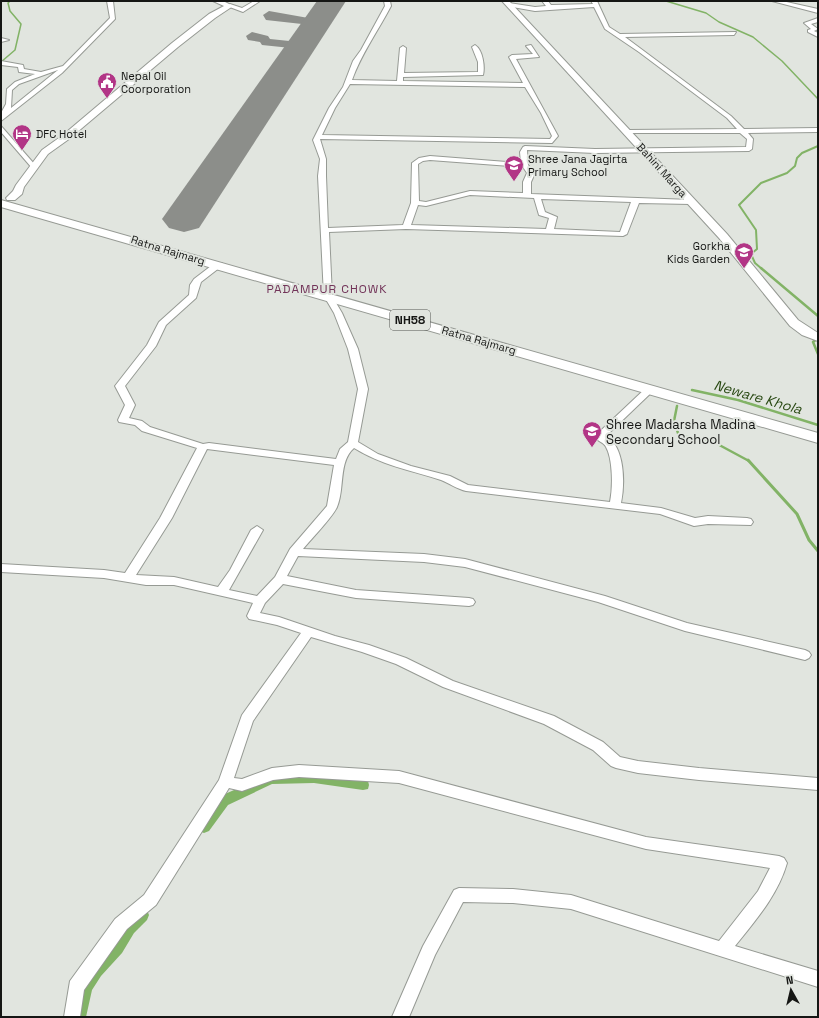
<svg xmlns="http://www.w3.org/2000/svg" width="819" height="1018" font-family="'Space Grotesk',sans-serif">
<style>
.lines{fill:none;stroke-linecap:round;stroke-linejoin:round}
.stream-far3{stroke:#82b366;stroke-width:1.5}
.stream-far2{stroke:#82b366;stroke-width:2}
.stream-far1{stroke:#82b366;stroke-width:2.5}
.stream{stroke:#82b366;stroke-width:3}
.canal{fill:#82b366;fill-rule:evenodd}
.taxiway{fill:#8c8e8a;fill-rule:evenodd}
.runway{fill:#8c8e8a;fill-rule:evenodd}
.street-casing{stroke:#969a94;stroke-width:2}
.secondary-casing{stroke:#969a94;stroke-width:2}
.primary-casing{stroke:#969a94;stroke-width:2}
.street{fill:#fff;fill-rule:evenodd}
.secondary{fill:#fff;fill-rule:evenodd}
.primary{fill:#fff;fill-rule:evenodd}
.labels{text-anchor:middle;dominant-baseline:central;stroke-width:4;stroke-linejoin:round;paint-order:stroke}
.far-poi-label{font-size:11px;fill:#151614;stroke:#e1e5df;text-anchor:start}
.far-street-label{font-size:11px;fill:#151614;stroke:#e1e5df}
.far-neighbourhood-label{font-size:12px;letter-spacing:1px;fill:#723459;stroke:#e1e5df}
.shield{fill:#e1e5df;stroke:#525451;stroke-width:1}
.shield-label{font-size:12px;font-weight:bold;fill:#151614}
.poi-label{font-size:13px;fill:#151614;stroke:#e1e5df;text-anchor:start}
.water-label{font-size:14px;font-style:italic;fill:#294913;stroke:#e1e5df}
</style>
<rect width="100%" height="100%" fill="#e1e5df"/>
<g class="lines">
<path class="stream-far3" d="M666,1L706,13L719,22L753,37L782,61L818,99
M1,62L15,50L21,24L10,11L8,3L10,1"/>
<path class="stream-far2" d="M762,269L755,263L751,254L757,249L756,230L739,205L761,183L787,173L795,166L797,158L802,153L818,146"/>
<path class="stream-far1" d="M761,268L818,316
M818,338L813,342L818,354
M692,390L738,400L818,425
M677,406L674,421L679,436L710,440L749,461"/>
<path class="stream" d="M748,460L797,514L809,540L818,551"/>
<path class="canal" d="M314,773L363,780L368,781L369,785L368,789L363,790L314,783L272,784L228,805L209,831L204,833L199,831L197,827L218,797L271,774Z
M142,909L147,910L149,915L147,920L134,933L122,953L101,976L92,990L86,1017H70C73,1006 74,994 79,984C87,968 102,957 112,943C121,931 127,914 142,909Z"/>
<path class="taxiway" d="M318,1H331L335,5L329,8L325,7Z
M269,11L314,19L318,21L320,26L314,30L302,24L266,20L263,15Z
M252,32L268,36L270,39L299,42L304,50L298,54L293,53L291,48L262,45L260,42L248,40L246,36Z"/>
<path class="runway" d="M317,1H346L199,228L184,232L169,228L162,219Z"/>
<g class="street-casing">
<path id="street" d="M107,1H113L115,19L62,73L1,121V113L6,104L7,89L15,82L35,74L19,72L18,67L1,65V61L23,65L24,69L41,72L63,66L110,18ZM58,70L11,108L12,90L19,84Z
M254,1H260L243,12L227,6L230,4L242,8Z
M384,1H390L391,6C378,31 361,54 352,80L397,81L400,48L403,46L406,48L404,73L478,72V62L472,47L475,45C483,50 485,67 483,75L403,77V81L523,83L509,57L512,55L533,54L526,46L531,45L539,57L516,59L558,136L552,143L320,139L326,159V176L328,228L403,225L411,203L412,163L419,158L430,156L521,163L520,152L523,147L525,146L595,149L746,147L747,139L740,133H626V131L628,130L737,129L727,118L639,52L605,29L594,7L535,11L507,6L509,3L535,7L546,6L542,1H548L551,5L593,4L591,1H597L609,27L620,34L736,32L734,35L625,37L731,116L744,129L818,128V132L748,133L753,139L752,149L749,151L595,153L527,150L528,165L535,173L531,182V194L691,200L695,202L691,204L639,203L627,234L623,236L406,229L329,232L332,296L342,313L358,349L368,389L358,442L378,454L411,466L450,476L468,485L610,502C613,488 613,459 606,447C604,442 597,441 594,437L647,387L650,386L655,389L653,391L606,436C625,447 625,483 621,503L661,508L695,518L708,516L747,518L751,519L753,522L751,525L708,524L694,526L660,514L466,491C457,489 449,483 441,480C410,470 381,465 354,448C338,462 345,489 337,507C332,518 312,538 303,549L424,554L465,559L605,596L687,623L805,650L809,652L811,655L809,658L805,660L685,631L598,602L465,567L424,562L298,556L287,576L356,590L469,598L473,599L475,602L473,605L469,606L356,598L283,584L265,603L260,613L279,617L335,636L369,645L406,658L453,681L554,716L603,742L620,757L638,761L699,768L818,778V790L699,780L638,773L616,768L611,766L593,750L544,724L443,687L396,664L362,652L311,637L253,721L234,778L242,779L272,768L299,765L399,771L646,837L779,856L784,858L787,863C778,895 755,921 735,946L818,971V987L571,909L513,903L463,902L435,955L409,1017H392L423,946L454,890L459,888L513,889L571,895L719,941L758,891L770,868L646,849L399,783L299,777L273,780L242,791L229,788L156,905L127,929L84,990L80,1017H64L70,981L115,919L144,895L219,780L242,715L301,633L277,625L249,619L247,616L253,603L174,585H146L104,578L1,572V564L104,570L125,573L160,518L197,448L142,431L135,425L119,422L118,420L125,405L115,386L147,345L159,322L189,295L190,285L194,279L211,266L216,263H222L223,265L201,282L196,298L166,325L156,346L125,386L135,405L129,418L142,421L150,427L203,444L209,443L336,459L340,449L348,442L358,389L348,349L334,313L324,296L318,176L320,159L313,140L329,108L343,87L353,61L361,50L385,6ZM350,84L525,87L541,113L552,136L550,139L322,135L335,108ZM430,160L523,167L527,173L523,182V193L470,191L426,202L419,201L418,164L423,161ZM470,195L534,198L539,215L549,218L546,229L411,225L418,205L426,206ZM541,199L631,202L620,232L554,229L557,217L545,212ZM207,449L334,465L327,506L290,549L275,577L257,596L229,590L263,530L257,526L251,530L230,570L218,587L174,577L136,575L172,518Z
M772,1H782L818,9V13Z
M818,18V22L811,24L818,29L814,31L818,33V37L808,32V30L811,29L804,23Z
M1,38L9,40L1,42Z
M1,126L36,166V168H32L1,132Z"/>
</g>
<g class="secondary-casing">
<path id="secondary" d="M213,1H223L233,6L215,18L178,47L69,139L48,154L24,187L22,194L15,200H7L6,198L13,191L16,185L42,150L63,135L172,43L209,14L224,6Z
M502,1H509L727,234L798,320L818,333V341L802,335L790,326L719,238Z"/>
</g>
<g class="primary-casing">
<path id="primary" d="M1,200L818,433V443L1,207Z"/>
</g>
<use href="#street" class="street"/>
<use href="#secondary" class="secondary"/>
<use href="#primary" class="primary"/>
</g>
<defs>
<g id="civic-pin" transform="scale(1)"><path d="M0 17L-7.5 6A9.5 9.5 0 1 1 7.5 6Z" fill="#b23586" stroke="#e1e5df"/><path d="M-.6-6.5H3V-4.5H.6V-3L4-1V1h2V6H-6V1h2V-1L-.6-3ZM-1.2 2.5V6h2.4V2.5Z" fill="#fff"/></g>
<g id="hotel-pin" transform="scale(1)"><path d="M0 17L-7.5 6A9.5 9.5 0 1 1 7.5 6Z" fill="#b23586" stroke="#e1e5df"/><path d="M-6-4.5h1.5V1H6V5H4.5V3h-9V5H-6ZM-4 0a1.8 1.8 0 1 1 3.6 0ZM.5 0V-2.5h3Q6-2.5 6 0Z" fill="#fff"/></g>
<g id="school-pin" transform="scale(1)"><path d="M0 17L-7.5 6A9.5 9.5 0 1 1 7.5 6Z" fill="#b23586" stroke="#e1e5df"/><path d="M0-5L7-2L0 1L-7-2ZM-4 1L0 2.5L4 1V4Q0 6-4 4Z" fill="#fff"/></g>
</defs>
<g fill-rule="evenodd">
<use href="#civic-pin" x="107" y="82"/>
<use href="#hotel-pin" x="22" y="134"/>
<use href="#school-pin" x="514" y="165"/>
<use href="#school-pin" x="744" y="252"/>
<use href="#school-pin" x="592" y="431"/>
</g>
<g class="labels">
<g class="far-poi-label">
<text x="121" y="76">Nepal Oil<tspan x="121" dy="13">Coorporation</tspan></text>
<text x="36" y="134">DFC Hotel</text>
<text x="528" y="159">Shree Jana Jagirta<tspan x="528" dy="13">Primary School</tspan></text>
<text x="730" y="246" text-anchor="end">Gorkha<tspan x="730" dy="13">Kids Garden</tspan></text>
</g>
<g class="far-street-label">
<text transform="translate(662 170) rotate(48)">Bahini Marga</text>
<text transform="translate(168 250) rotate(17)">Ratna Rajmarg</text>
<text transform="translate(479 340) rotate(16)">Ratna Rajmarg</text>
</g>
<g class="far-neighbourhood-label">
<text x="327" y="289">PADAMPUR CHOWK</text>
</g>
<rect class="shield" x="390" y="310" width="40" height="20" rx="3"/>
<g class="shield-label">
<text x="410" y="320">NH58</text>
</g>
<g class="poi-label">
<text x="606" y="424">Shree Madarsha Madina<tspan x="606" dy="15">Secondary School</tspan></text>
</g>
<g class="water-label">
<text transform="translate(758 397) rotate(16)">Neware Khola</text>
</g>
</g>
<rect width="819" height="1018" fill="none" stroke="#151614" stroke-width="4"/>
<g transform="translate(791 990) rotate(352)" stroke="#e1e5df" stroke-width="3" paint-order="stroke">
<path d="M0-3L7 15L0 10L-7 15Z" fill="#151614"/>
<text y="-6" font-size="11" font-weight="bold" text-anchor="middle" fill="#151614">N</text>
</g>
</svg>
